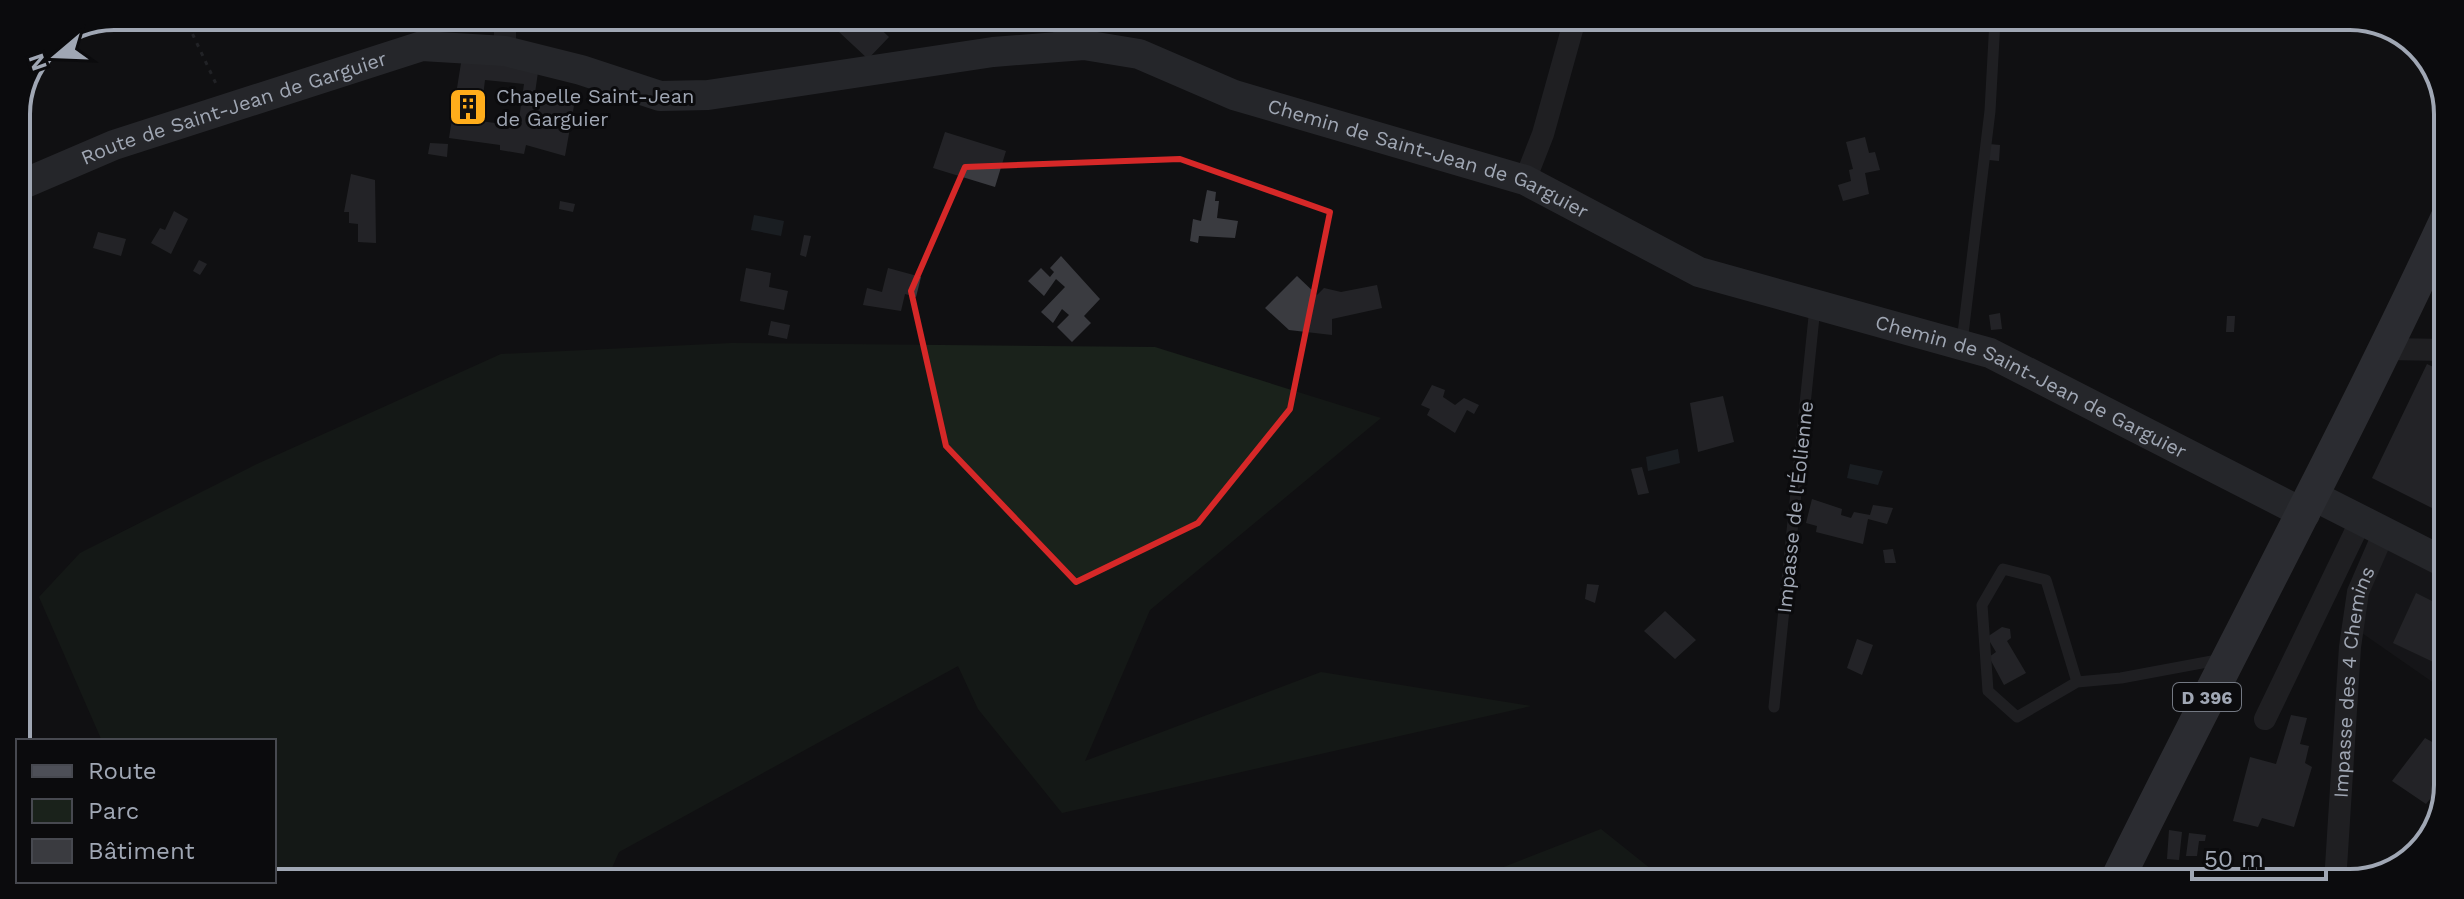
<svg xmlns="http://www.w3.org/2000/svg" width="2464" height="899" font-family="'Work Sans',sans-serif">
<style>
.built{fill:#1c1c1f}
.green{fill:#1a221b}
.water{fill:#262f37}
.building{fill:#3a3b40;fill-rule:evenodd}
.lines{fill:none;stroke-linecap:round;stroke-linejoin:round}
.path{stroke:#37393e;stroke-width:3;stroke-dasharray:4 6;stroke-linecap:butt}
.lane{stroke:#313237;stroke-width:11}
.street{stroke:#313237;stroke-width:22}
.secondary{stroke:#3f4148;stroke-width:30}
.primary{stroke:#4d4f57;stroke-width:34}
.marked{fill:none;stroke:#d62828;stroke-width:6;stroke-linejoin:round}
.labels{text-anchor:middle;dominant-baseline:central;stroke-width:6;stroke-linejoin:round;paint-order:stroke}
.shield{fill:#0b0b0d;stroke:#737882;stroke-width:2}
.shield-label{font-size:18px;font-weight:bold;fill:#a0a7b4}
.poi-label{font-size:20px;fill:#a0a7b4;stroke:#0b0b0d;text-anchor:start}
.street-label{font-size:20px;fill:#a0a7b4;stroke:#0b0b0d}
.rim{fill:none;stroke:#a0a7b4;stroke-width:4}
</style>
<rect width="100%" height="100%" fill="#101012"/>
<path class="built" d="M2387,545L2444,578V690L2362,633L2370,581Z"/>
<path class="green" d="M732,343L1155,347L1381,418L1150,610L1085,761L1321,672L1531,706L1062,813L978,709L958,666L619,852L607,879L274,878V741H102L39,597L80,553L257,464L501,354Z
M1601,829L1666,881H1468Z"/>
<path class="water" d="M754,215L784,221L781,236L751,230Z
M1678,449L1680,463L1648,471L1646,457Z
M1850,464L1883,471L1878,485L1847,478Z"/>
<path class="building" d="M824,18H869L889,37L868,59Z
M462,57L538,72L535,93L575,100L565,156L526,145L524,154L500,150V145L449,138ZM485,80L524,84L518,126L480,121Z
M945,132L1006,151L995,187L933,168Z
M1865,137L1869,153L1875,152L1880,170L1865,173L1869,194L1843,201L1838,185L1851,181L1849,170L1853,169L1846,142Z
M430,143L448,144L447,157L428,154Z
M1989,144L2000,145L1999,161L1989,160Z
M351,174L375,180L376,243L358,242V224L349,223V212H344Z
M1207,190L1216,192L1215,201H1219L1217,218L1238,221L1235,238L1199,236L1198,243L1190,241L1193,219L1201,221Z
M560,201L575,204L573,212L559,209Z
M174,211L188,219L171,254L151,243L160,228L165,230Z
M98,232L126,239L121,256L93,248Z
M804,235L811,236L806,257L800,255Z
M1061,256L1100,299L1084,316L1091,323L1072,342L1057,327L1069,315L1062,309L1053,323L1041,312L1065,287L1056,279L1044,296L1028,281L1041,268L1050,277L1054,272L1050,268Z
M199,260L207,264L200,275L193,271Z
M746,268L771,273L769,287L788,291L784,310L740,301Z
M888,268L921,277L916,297L905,294L901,311L863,305L867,288L882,292Z
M1297,276L1317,295L1324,288L1341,292L1377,285L1382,308L1332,319V335L1289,330L1265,308Z
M2000,313L2002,329L1991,330L1989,315Z
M2227,316H2235L2234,332H2226Z
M771,321L790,325L787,339L768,335Z
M2427,364L2446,373L2445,491L2436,510L2372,478Z
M1432,385L1445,390L1443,397L1455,405L1464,398L1479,405L1474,414L1467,410L1455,433L1427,415L1430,409L1421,405Z
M1723,396L1734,442L1698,452L1690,403Z
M1642,467L1649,493L1638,495L1631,469Z
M1812,499L1842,509L1841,515L1851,518L1854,512L1870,515L1873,505L1893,508L1887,524L1868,519L1863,544L1816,532L1817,526L1806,523Z
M1893,549L1896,563H1885L1883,550Z
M1587,584L1599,585L1595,603L1585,599Z
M2416,593L2444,607V667L2393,643Z
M1665,611L1696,640L1675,659L1644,631Z
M2002,627L2010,629L2011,638L2007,641L2026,673L2004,685L1989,657L1996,652L1987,637Z
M1857,639L1873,645L1862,675L1847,668Z
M2291,715L2307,718L2300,744L2309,746L2305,763L2312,767L2294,827L2262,818L2258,827L2233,821L2250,757L2276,764Z
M2425,738L2443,748V783L2426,804L2392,781Z
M2169,830L2182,832L2179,860L2167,859Z
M2189,833L2206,835L2205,841H2199L2197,856H2186Z"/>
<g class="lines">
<path class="path" d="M184,16L218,88"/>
<path class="lane" d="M1036,18L1050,23L1073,41
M1962,342L1990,111L1995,20
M2003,569L2046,580L2077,682L2017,717L1988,691L1982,605Z
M2077,682L2121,678L2223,659
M1774,707L1815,307"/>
<g class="street">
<path d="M505,17V51"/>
<path d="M1525,180L1543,134L1575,19"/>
<path d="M2387,349L2446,350"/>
<path d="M2265,719L2361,520"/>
<path id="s1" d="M2335,883L2350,647L2358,592L2384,532"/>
</g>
<g class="secondary">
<path id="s2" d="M16,187L114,145L422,46L505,51L581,70L660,96L708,95L993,52L1084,45L1139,54L1234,95L1525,180L1699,272L1990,353L2305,514"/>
<path d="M2314,496L2444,562"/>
</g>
<path class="primary" d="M2116,882C2225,660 2343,443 2447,219"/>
</g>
<path d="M0 0H2464V899H0ZM1180,159L1330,212L1290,409L1198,523L1076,582L946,446L911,291L965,167Z" fill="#101012" fill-opacity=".55" fill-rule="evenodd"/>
<path class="marked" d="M1180,159L1330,212L1290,409L1198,523L1076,582L946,446L911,291L965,167Z"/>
<defs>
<g id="building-square" transform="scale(2)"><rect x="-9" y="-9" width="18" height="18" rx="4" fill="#ffad1b" stroke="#0b0b0d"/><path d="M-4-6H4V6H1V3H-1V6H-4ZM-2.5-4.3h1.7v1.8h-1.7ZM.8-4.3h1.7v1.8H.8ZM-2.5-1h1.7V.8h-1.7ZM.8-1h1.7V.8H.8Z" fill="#111"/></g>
</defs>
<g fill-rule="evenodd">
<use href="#building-square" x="468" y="107"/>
</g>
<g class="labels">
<rect class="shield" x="2173" y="683" width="68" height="28" rx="6"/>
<g class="shield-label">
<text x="2207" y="697">D 396</text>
</g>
<g class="poi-label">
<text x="496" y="96">Chapelle Saint-Jean<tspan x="496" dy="23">de Garguier</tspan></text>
</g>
<g class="street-label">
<text stroke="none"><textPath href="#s2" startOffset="232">Route de Saint-Jean de Garguier</textPath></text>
<text stroke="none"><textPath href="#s2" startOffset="1466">Chemin de Saint-Jean de Garguier</textPath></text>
<text stroke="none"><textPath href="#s2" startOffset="2114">Chemin de Saint-Jean de Garguier</textPath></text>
<text transform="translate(1795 507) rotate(-84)">Impasse de l'Éolienne</text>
<text stroke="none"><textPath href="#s1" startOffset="202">Impasse des 4 Chemins</textPath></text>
</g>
</g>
<path d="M0 0H2464V899H0ZM114 30H2350A84 84 0 0 1 2434 114V785A84 84 0 0 1 2350 869H114A84 84 0 0 1 30 785V114A84 84 0 0 1 114 30Z" fill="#0b0b0d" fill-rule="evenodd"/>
<path class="rim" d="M114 30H2350A84 84 0 0 1 2434 114V785A84 84 0 0 1 2350 869H114A84 84 0 0 1 30 785V114A84 84 0 0 1 114 30Z"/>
<rect x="16" y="739" width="260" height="144" fill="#0b0b0d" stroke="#474950" stroke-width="2"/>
<rect x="32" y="765" width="40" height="12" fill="#4d4f57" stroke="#474950" stroke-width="2"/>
<text x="88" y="779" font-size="24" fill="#a0a7b4">Route</text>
<rect x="32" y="799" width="40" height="24" fill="#1a221b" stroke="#474950" stroke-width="2"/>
<text x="88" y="819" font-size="24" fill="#a0a7b4">Parc</text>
<rect x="32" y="839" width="40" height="24" fill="#3a3b40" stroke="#474950" stroke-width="2"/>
<text x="88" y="859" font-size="24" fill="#a0a7b4">Bâtiment</text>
<g transform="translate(56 56) rotate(251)" stroke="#0b0b0d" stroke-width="6" paint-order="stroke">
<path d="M0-6L14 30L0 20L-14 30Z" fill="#a0a7b4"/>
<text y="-12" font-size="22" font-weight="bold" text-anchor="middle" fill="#a0a7b4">N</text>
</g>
<path d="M2192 867v12h134v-12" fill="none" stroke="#a0a7b4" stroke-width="4"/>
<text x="2204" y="867" font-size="24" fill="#a0a7b4" stroke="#0b0b0d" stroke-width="6" paint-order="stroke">50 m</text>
</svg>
